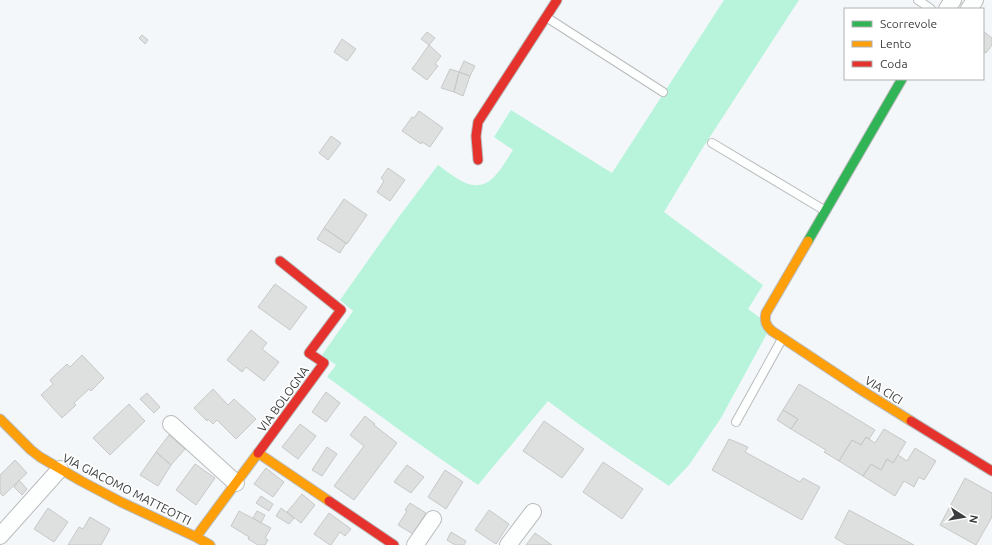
<svg xmlns="http://www.w3.org/2000/svg" width="992" height="545" font-family="Ubuntu,sans-serif">
<style>
.green{fill:#b8f4dc}
.building{fill:#dedfdf;stroke:#c7c8c8}
.lines{fill:none;stroke-linecap:round;stroke-linejoin:round}
.lane-casing{stroke:#b9bbbc;stroke-width:10}
.street-casing{stroke:#b9bbbc;stroke-width:18}
.fast-casing{stroke:#b9bbbc;stroke-width:11}
.slow-casing{stroke:#b9bbbc;stroke-width:11}
.jam-casing{stroke:#b9bbbc;stroke-width:11}
.lane{stroke:#fdfefe;stroke-width:8}
.street{stroke:#fdfefe;stroke-width:16}
.fast{stroke:#30b455;stroke-width:9}
.slow{stroke:#ff9f0a;stroke-width:9}
.jam{stroke:#e5322d;stroke-width:9}
.labels{text-anchor:middle;dominant-baseline:central;stroke-width:3.5;stroke-linejoin:round;paint-order:stroke}
.street-label{font-size:12px;fill:#3a3c3d;stroke:#fff}
</style>
<rect width="100%" height="100%" fill="#f4f7f9"/>
<path class="green" d="M724,0H799L702,149L664,212L763,285L748,309L771,326L721,418L689,465L669,486C628,459 587,431 548,401L478,485L405,434L327,377L336,365L322,355L353,311L340,300L398,218L438,165C454,176 474,196 493,178C501,170 507,159 513,150L494,137L511,110L612,173Z"/>
<path class="building" d="M983,31L992,38V45L986,53L983,51Z
M427,32L435,38L429,45L421,39Z
M142,35L148,40L145,44L139,38Z
M342,39L356,49L347,61L334,52Z
M429,45L441,56L435,64L438,66L427,80L412,69Z
M464,61L475,66L470,76L459,72Z
M450,69L459,72L454,92L441,88Z
M459,72L470,76L463,96L454,92Z
M419,111L443,128L430,147L422,142L421,144L402,131L412,117L414,118Z
M331,136L341,143L328,160L319,153Z
M388,168L405,180L390,201L377,192L384,181L381,178Z
M344,199L367,215L347,244L324,228Z
M324,228L346,243L340,253L317,239Z
M275,284L307,307L290,330L258,307Z
M251,330L267,343L262,349L279,362L264,381L246,367L242,372L227,360Z
M82,355L104,378L91,391L89,389L74,403L76,405L62,418L41,395L53,384L50,380L67,364L70,367Z
M799,384L875,430L869,439L866,437L861,445L852,440L839,461L824,452L826,450L791,429L798,419L783,410Z
M213,389L228,405L234,399L256,419L236,439L217,420L213,424L208,419L207,421L194,408Z
M326,392L340,403L326,422L312,412Z
M147,393L160,407L154,413L140,399Z
M129,404L145,421L110,455L93,438Z
M783,410L798,419L791,429L777,420Z
M365,416L375,424L374,425L397,443L354,500L334,486L364,446L350,435Z
M544,421L584,449L562,478L523,451Z
M300,424L316,436L298,459L282,447Z
M884,429L906,442L893,463L887,459L881,470L871,464L863,476L839,461L852,440L861,445L866,437L875,443Z
M169,435L185,449L171,465L156,452Z
M729,439L748,447L745,452L800,482L803,478L820,487L802,520L712,470Z
M327,447L337,454L322,476L312,470Z
M915,448L936,461L924,480L919,477L914,487L904,481L895,496L863,476L871,464L881,470L887,459L893,463L898,455L907,461Z
M156,452L171,465L158,486L140,475Z
M15,460L27,473L3,496L0,493V475Z
M603,462L643,489L622,519L583,492Z
M195,464L215,478L196,505L176,490Z
M407,465L424,477L411,493L394,482Z
M266,468L284,482L273,497L254,484Z
M445,470L463,482L446,509L428,497Z
M965,478L992,493V517L976,545L940,525Z
M19,480L27,489L22,495L14,487Z
M302,494L315,505L301,523L287,512Z
M261,496L273,504L269,511L256,503Z
M410,503L426,513L413,534L398,525L407,511L405,510Z
M48,508L68,522L54,542L34,529Z
M281,508L294,518L289,524L276,516Z
M489,510L509,524L496,544L475,530Z
M849,510L914,545H847L835,538Z
M239,511L271,528L265,538L268,540L265,545H258L248,539L249,537L231,526Z
M257,511L265,515L261,523L253,518Z
M329,513L351,529L345,536L340,532L331,545H330L314,534Z
M90,517L110,529L101,545H68L79,527L83,529Z
M451,532L466,541L464,545H455L447,540Z
M535,533L552,545H526Z"/>
<g class="lines">
<g class="lane-casing">
<path id="lane" d="M918,0L931,9
M546,17L663,92
M712,143L824,210
M736,422L782,339"/>
</g>
<g class="street-casing">
<path id="street" d="M947,9L953,0
M969,9L975,0
M171,424L236,483
M0,536L60,469
M415,545L433,519
M508,545L533,512"/>
</g>
<g class="fast-casing">
<path id="fast" d="M808,241L902,79"/>
</g>
<g class="slow-casing">
<path id="slow" d="M808,241L766,313C764,321 766,326 772,331L858,388L911,421
M0,419L31,450L40,457L81,481L121,502L196,537L210,545
M196,537L258,453L329,501"/>
</g>
<g class="jam-casing">
<path id="jam" d="M478,160L476,136L478,122L557,0
M911,421L992,471
M258,453L324,363L309,353L341,310L280,261
M329,501L394,545"/>
</g>
<use href="#lane" class="lane"/>
<use href="#street" class="street"/>
<use href="#fast" class="fast"/>
<use href="#slow" class="slow"/>
<use href="#jam" class="jam"/>
</g>
<g class="labels">
<g class="street-label">
<text transform="translate(884 390) rotate(32)">VIA CICI</text>
<text transform="translate(283 399) rotate(-54)">VIA BOLOGNA</text>
<text transform="translate(127 489) rotate(27)">VIA GIACOMO MATTEOTTI</text>
</g>
</g>
<rect x="844" y="8" width="140" height="72" fill="#ffffff" stroke="#b0b1b1"/>
<rect x="852" y="21" width="20" height="6" fill="#30b455" stroke="#b0b1b1"/>
<text x="880" y="28" font-size="12" fill="#3a3c3d">Scorrevole</text>
<rect x="852" y="41" width="20" height="6" fill="#ff9f0a" stroke="#b0b1b1"/>
<text x="880" y="48" font-size="12" fill="#3a3c3d">Lento</text>
<rect x="852" y="61" width="20" height="6" fill="#e5322d" stroke="#b0b1b1"/>
<text x="880" y="68" font-size="12" fill="#3a3c3d">Coda</text>
<g transform="translate(964 517) rotate(102)" stroke="#ffffff" stroke-width="3" paint-order="stroke">
<path d="M0-3L7 15L0 10L-7 15Z" fill="#3a3c3d"/>
<text y="-6" font-size="11" font-weight="bold" text-anchor="middle" fill="#3a3c3d">N</text>
</g>
</svg>
